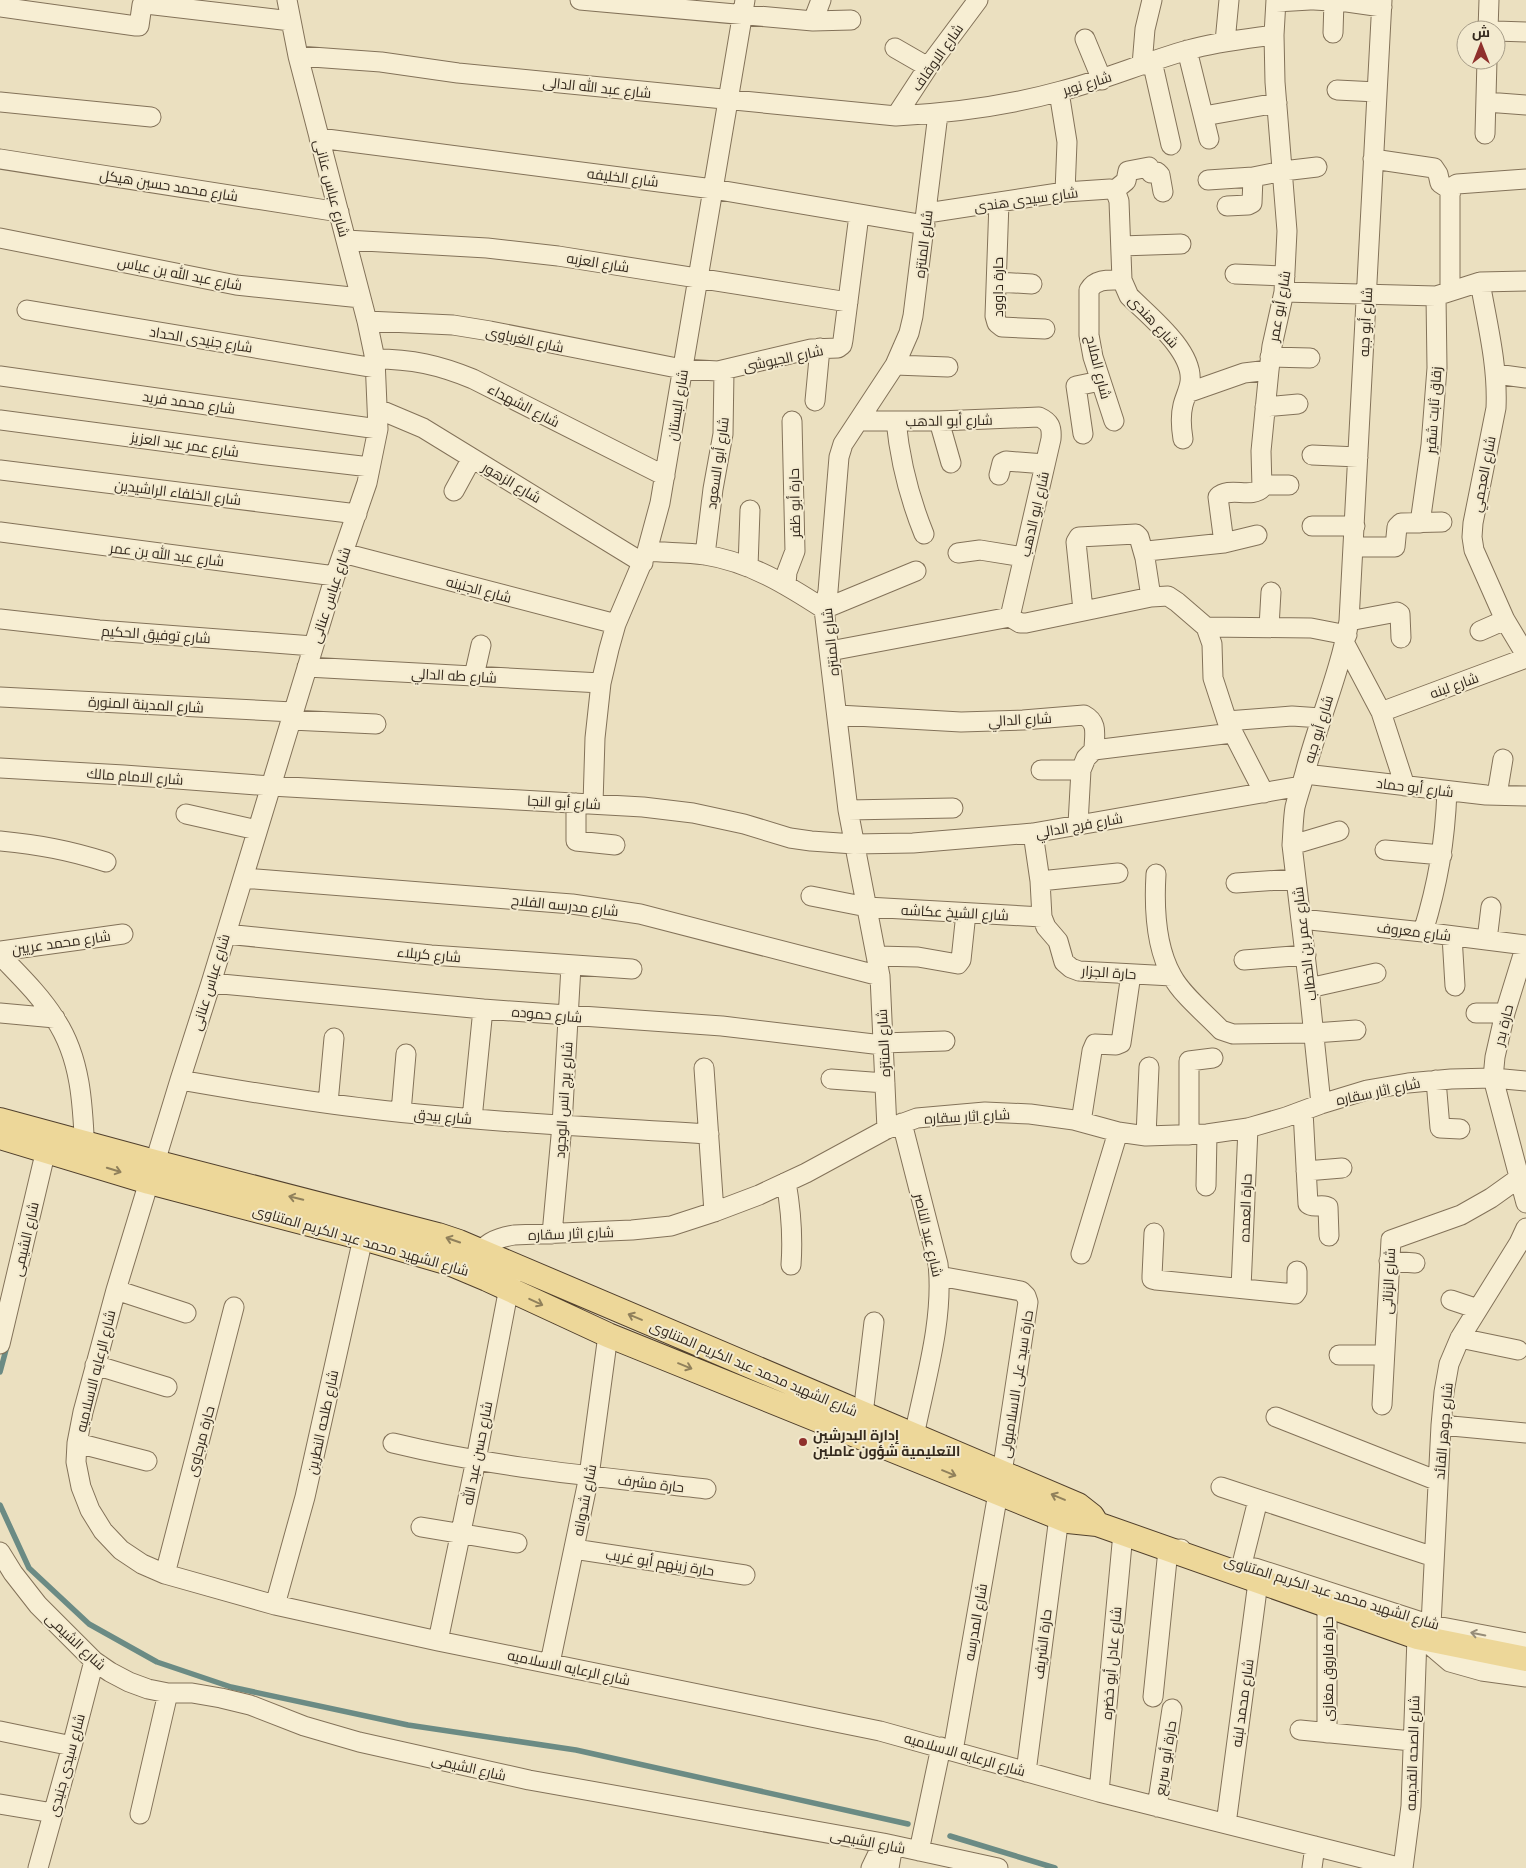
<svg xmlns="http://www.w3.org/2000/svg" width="1526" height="1868" font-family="'Playfair Display',Cairo,serif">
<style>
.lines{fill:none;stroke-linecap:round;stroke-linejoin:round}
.stream{stroke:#6b8b84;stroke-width:5.5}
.minor-casing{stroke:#837259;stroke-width:21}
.major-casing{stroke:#51402d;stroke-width:26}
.minor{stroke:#f7eed3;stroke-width:19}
.major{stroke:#edd799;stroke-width:24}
.oneway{stroke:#90805b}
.oneway2{stroke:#968c78}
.poi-dot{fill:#8f302c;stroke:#f3eacf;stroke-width:2}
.labels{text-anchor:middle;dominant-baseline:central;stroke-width:4;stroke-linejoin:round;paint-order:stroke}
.street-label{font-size:14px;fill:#34291d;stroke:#f3eacf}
.poi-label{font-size:14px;font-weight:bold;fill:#34291d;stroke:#f3eacf;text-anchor:start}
</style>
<rect width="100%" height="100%" fill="#ebe0c0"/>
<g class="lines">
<path class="stream" d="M0,1372L7,1346
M0,1505L29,1568L89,1624L157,1662L231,1687L408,1725L576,1750L908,1824
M950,1836L1055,1868"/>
<g class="minor-casing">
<path id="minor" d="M287,0L298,56L367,321L375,359L378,429L367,483L335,576L211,983L180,1080L116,1290L83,1412L77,1443L76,1462L81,1487L90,1510L103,1531L121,1550L142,1564L165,1574L275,1605L438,1641L880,1731L1099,1792L1402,1868
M580,0L813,21L851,20
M1314,0L1347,2L1382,7
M1276,2L1310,0
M0,7L136,26H139L142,5L146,4L291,21
M813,21L821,0
M1488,30L1489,0
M1496,31L1526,32
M1333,33L1334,1
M1085,39L1102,80
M1225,42L1229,0
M895,48L928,67
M1187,50L1209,139
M298,56L381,62L458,73L896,116C952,113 1007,106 1061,91C1104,80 1145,62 1188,50C1216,42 1245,39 1274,35
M1152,61L1171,145
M1142,65L1145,29L1152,0
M1337,90L1377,92
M1059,92L1067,142L1065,192
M0,102L151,117
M1486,102L1526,105
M896,116L928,67L978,0
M1204,116L1277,103
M1485,134L1487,60
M319,138L713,189L925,225
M0,159L339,212
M1373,159L1434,168L1438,174L1440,183L1446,187H1452
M1208,180L1253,177L1283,171L1317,167
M1115,190L1126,181L1128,171L1149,167L1151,173L1157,172L1160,175L1163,192
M999,202L995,316L997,323L1002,327L1045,329
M1227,206L1248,205L1252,203L1253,177
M927,213L1065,192L1110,189L1115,190L1119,201L1122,280L1129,296C1149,316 1194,351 1190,382C1189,390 1185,397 1183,405C1180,417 1181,427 1183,439
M0,238L236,285L361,298
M346,240L487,248L558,256L848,302
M1121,246L1181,244
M1235,274L1285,276
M997,282L1032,284
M1480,282C1487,323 1498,365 1496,408L1473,523L1472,537L1474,550L1505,620L1526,655
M1450,291V195L1452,187L1457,184L1526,179
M1284,292L1436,296L1480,282L1526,281
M27,310L375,368
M367,321L453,325L490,331L682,369L718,371L811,349L838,348L842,345L843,340L859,215
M1270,357L1310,358
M375,359C412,359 439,365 473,379L665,476
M895,365L948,367
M1496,374L1526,378
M0,376L378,429
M1187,393L1244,373L1269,370
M815,401L820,348
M1265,407L1298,404
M378,409L423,428L643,563
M0,420L267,455L370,467
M859,421H939L1039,417C1050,422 1052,427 1051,439L1010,617
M896,421C900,461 909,497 924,534
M939,421L951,463
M1114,421L1093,357L1089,335V290C1096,278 1110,280 1122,280
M1083,434L1076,386L1100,381
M1312,455L1358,457
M0,470L357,514
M999,475L1002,463L1006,461L1045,464
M1262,485H1289
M454,491L472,458
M1420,523L1431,445L1437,368L1436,296
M1312,526H1355
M0,532L335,576
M1224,543L1218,497C1229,486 1252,499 1262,488L1261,451L1269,370L1272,346L1284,292L1287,231L1275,82L1274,35L1276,0
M1354,547H1395L1397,527L1401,523L1442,522
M647,551C666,553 686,552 705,555C750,562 787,585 824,609L916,571
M343,553L616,624
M958,553L980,550L1024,557
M705,555L713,489L723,434L724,371
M748,567L750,510
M786,584L787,572L795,551L792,421
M1151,597L1145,558L1147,551L1224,543L1257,535
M1083,610L1076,542L1079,537L1136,534L1139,537L1145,558
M0,619L99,630L313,646
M1349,621L1397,612L1400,614L1401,638
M1206,627L1311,628L1347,635
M1269,627L1271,592
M1480,631L1505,620
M1345,644L1381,712L1405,786
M830,651L1010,617L1020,623H1026L1151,597L1168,596L1177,602L1206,627L1212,644L1213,678L1227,721L1264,793
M307,667L601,683
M474,676L481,645
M0,697L293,712
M1381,712L1526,658
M838,715L961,722L1023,720L1084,715C1099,723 1094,735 1094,750L1086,758L1081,770L1078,824
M291,720L376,724
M1227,721L1292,716L1321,718
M1094,750L1232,733
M0,768L124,775L271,786L643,807L693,813L744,824L790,838L811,841L854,844L913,843L1033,833L1301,786
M1041,770H1081
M1305,774L1486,795L1526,796
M1497,795L1503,759
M576,803V841L615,845
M593,804L595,738L601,683L609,649L616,624L647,551L660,503L745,0
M848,810L953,808
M186,814L257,830
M1033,833L1040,881L1042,917L1046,927L1058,941L1064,962L1071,968L1079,971L1172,976
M0,841C40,845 68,850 106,862
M1292,845L1339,831
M1385,850L1442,855
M1156,874C1154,907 1155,946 1172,976C1182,995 1206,1014 1221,1030L1233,1034L1314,1033L1356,1030
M243,878L572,904L640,914L880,976
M1040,881L1118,873
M1236,883L1296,879
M811,896L867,907L1042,917
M1301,919L1423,932L1526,945
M1423,932C1438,883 1445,842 1447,791
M226,934L431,955L632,969
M1452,936L1455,986
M1487,940L1491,907
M1526,945L1505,1013L1495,1057L1493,1078L1526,1203
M0,951L123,934
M0,955C19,975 40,995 55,1019C82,1059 83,1109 85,1156
M877,956L918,957L958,964L961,960L966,913
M1244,960L1306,955
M211,983L483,1009L722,1026L882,1045
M1309,988L1376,973
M0,1013L55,1018
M1476,1013H1505
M882,1043L945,1041
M704,1068L714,1212
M831,1079L885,1083
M180,1080C243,1091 307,1102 371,1109C483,1122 596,1127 709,1134
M1436,1080L1440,1128L1460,1129
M328,1103L334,1038
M1321,1104L1309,988L1292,845C1293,832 1293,819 1295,807C1298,795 1302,784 1305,773C1318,722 1340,673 1349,621L1382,0
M1303,1111L1308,1204C1314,1209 1322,1203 1328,1207L1329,1236
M401,1112L406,1054
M472,1119L483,1009
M1081,1122L1092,1051L1095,1044L1116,1045L1121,1043L1131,974
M902,1123L938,1264C944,1320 925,1381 914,1436
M887,1129L880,976L848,810L824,609L828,591L839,457L843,444L895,365L909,333L913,316L938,114
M1189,1135V1061L1213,1058
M1146,1136L1149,1067
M1306,1171L1342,1168
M786,1182C791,1210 793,1237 791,1265
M1206,1186L1207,1134
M1154,1233L1152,1276V1279L1156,1280L1295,1294L1297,1291V1271
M552,1234L562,1125L571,966
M1081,1254L1118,1132
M473,1260C484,1244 495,1238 514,1235L632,1230L671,1226L714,1212L759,1195L806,1173L887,1129L917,1118L985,1112L1030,1114L1074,1120L1118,1132L1146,1136L1207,1134L1248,1128L1286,1117L1321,1104L1367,1090L1408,1083L1451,1079L1493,1078L1526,1081
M1389,1261L1415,1263
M939,1276L1021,1291L1026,1296L1028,1302L1002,1473
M1241,1288L1248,1128
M116,1290L186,1313
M1451,1300L1478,1309
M1460,1338L1518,1350
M0,1344L49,1137
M1339,1355H1384
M95,1365L167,1387
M1382,1405L1391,1240L1461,1215L1491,1198L1519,1178
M863,1414L874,1322
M1276,1417L1438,1481
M1441,1425L1526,1433
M77,1443L147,1461
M393,1443C495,1468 602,1477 706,1489
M1221,1487L1434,1557
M421,1527L517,1543
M574,1549L745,1575
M0,1552L13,1573L38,1605L94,1661L110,1672L129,1682L148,1689L168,1693H192L221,1698L250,1705L304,1726L359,1742L529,1780L883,1843L998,1868
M1242,1564L1258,1500
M1255,1568L1431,1625L1526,1643
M165,1574L234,1307
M275,1605L305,1497L363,1238
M1327,1606V1733
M1431,1625L1441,1425L1444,1392L1449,1364L1460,1338L1519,1243L1526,1228
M1423,1639L1450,1662L1482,1671L1526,1677
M438,1641L476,1460L511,1277
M550,1663L589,1476L608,1335
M1153,1697L1168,1550L1181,1549
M1300,1730L1412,1741
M0,1731L72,1746
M953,1751L998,1493
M1026,1772L1059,1517
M1099,1792L1123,1533
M0,1804L53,1813
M1157,1807L1172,1709
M140,1814L168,1693
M1226,1824L1258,1582
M919,1851L941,1747
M38,1868L72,1746L94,1661
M871,1868L883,1843
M889,1868L893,1845
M1312,1868L1315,1846
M1403,1868L1411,1806L1417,1637"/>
</g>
<g class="major-casing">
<path id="major" d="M0,1120L155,1162L438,1235L459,1242L1078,1505L1092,1516L1097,1524
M0,1137L149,1182L363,1238L449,1263L487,1279L608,1335L1068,1521L1097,1524L1417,1637L1526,1659"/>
</g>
<use href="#minor" class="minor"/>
<use href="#major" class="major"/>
</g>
<defs><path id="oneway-shaft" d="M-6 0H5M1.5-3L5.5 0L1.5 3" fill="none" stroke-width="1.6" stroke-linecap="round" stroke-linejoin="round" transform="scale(1.25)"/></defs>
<g class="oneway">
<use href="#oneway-shaft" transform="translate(114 1170) rotate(17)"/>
<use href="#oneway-shaft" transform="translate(296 1198) rotate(-166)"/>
<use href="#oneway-shaft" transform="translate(453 1240) rotate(-161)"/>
<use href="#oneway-shaft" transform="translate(536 1302) rotate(25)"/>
<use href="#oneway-shaft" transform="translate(635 1317) rotate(-157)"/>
<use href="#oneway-shaft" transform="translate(685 1366) rotate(22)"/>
<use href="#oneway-shaft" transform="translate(949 1473) rotate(22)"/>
<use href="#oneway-shaft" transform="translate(1058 1497) rotate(-157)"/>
</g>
<use class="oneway2" href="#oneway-shaft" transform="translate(1478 1634) rotate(-169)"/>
<circle class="poi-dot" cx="803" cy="1442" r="5"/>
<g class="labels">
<g class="street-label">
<text transform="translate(937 57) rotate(-55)">شارع الاوقاف</text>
<text transform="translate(1087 83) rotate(-17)">شارع نوير</text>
<text transform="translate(597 87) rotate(6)">شارع عبد الله الدالى</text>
<text transform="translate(623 177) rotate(7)">شارع الخليفه</text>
<text transform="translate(169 185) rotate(9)">شارع محمد حسين هيكل</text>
<text transform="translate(332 188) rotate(75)">شارع عباس عنانى</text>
<text transform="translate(1026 199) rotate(-8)">شارع سيدى هندى</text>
<text transform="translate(923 244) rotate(-83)">شارع المنتزه</text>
<text transform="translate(598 262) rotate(9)">شارع العزبه</text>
<text transform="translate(180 273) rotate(11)">شارع عبد الله بن عباس</text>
<text transform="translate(997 287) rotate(-90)">حارة داوود</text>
<text transform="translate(1279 306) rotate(-80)">شارع أبو عمر</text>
<text transform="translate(1154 321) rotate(47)">شارع هندى</text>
<text transform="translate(1365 322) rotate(-87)">شارع أبو جبه</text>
<text transform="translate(201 339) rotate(9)">شارع جنيدى الحداد</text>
<text transform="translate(525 339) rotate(12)">شارع الغرباوى</text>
<text transform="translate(783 358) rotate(-12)">شارع الجيوشى</text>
<text transform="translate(1099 367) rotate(76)">شارع الملاح</text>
<text transform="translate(189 402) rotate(8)">شارع محمد فريد</text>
<text transform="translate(524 405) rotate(27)">شارع الشهداء</text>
<text transform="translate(677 405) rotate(-81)">شارع البستان</text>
<text transform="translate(1433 410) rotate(-86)">زقاق ثابت شقير</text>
<text transform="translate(949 420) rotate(-1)">شارع أبو الدهب</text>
<text transform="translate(185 444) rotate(8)">شارع عمر عبد العزيز</text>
<text transform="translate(717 463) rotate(-82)">شارع أبو السعود</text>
<text transform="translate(1483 474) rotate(-79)">شارع العجمي</text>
<text transform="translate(512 482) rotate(31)">شارع الزهور</text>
<text transform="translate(178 492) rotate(7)">شارع الخلفاء الراشيدين</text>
<text transform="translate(794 503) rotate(-91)">حارة أبو ظفر</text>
<text transform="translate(1034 514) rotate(-77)">شارع ابو الدهب</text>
<text transform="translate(167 554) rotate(7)">شارع عبد الله بن عمر</text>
<text transform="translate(479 589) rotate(15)">شارع الجنينه</text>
<text transform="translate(330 595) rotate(-72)">شارع عباس عنانى</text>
<text transform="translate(156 634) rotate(4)">شارع توفيق الحكيم</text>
<text transform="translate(830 642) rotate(-96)">شارع المنتزه</text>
<text transform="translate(454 675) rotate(3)">شارع طه الدالي</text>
<text transform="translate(1454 685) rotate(-20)">شارع لبنه</text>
<text transform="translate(146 704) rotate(3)">شارع المدينة المنورة</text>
<text transform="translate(1020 719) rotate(-3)">شارع الدالي</text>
<text transform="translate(1318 729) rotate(-73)">شارع أبو جبه</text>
<text transform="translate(135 776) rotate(4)">شارع الامام مالك</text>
<text transform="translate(1415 787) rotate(7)">شارع أبو حماد</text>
<text transform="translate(564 802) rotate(3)">شارع أبو النجا</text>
<text transform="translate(1079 825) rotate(-10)">شارع فرج الدالي</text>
<text transform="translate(565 905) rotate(6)">شارع مدرسه الفلاح</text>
<text transform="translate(955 912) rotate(3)">شارع الشيخ عكاشه</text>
<text transform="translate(1414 931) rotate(7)">شارع معروف</text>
<text transform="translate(61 942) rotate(-8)">شارع محمد عريين</text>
<text transform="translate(1304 944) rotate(-97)">شارع عمر بن الخطاب</text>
<text transform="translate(429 954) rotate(5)">شارع كربلاء</text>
<text transform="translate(1109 972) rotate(4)">حارة الجزار</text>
<text transform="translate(210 982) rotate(-73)">شارع عباس عنانى</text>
<text transform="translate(547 1014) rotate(5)">شارع حموده</text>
<text transform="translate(1503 1025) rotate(-76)">حارة بدر</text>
<text transform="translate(883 1043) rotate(-93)">شارع المنتزه</text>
<text transform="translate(1378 1091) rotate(-12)">شارع اثار سقاره</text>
<text transform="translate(563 1100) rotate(-86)">شارع برج انس الوجود</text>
<text transform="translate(443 1116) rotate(5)">شارع بيدق</text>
<text transform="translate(967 1116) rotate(-3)">شارع اثار سقاره</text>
<text transform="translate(1245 1208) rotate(-88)">حارة العمده</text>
<text transform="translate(571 1233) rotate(-2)">شارع اثار سقاره</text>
<text transform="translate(929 1235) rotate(77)">شارع عبد الناصر</text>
<text transform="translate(25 1239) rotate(-77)">شارع الشيمى</text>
<text transform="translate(361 1240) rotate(16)">شارع الشهيد محمد عبد الكريم المتناوى</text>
<text transform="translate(1388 1281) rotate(-87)">شارع الزناتى</text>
<text transform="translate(754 1368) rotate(23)">شارع الشهيد محمد عبد الكريم المتناوى</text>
<text transform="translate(95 1371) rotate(-76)">شارع الرعايه الاسلاميه</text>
<text transform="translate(1016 1384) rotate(-81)">حارة سيد على الاسلامبولى</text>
<text transform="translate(322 1422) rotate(-78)">شارع طلحه النطرين</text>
<text transform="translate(1443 1431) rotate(-85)">شارع جوهر القائد</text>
<text transform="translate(200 1441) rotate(-75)">حارة مرجاوى</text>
<text transform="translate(477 1453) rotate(-79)">شارع حسن عبد الله</text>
<text transform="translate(651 1483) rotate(7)">حارة مشرف</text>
<text transform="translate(584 1500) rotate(-79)">شارع شدوانه</text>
<text transform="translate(660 1562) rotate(9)">حارة زينهم أبو غريب</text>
<text transform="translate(1332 1592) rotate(17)">شارع الشهيد محمد عبد الكريم المتناوى</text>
<text transform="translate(975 1622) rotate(-80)">شارع المدرسه</text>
<text transform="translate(76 1641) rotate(43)">شارع الشيمى</text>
<text transform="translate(1042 1644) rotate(-83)">حارة الشريف</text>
<text transform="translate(1111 1663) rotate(-85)">شارع عادل أبو خضره</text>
<text transform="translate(569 1667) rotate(12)">شارع الرعايه الاسلاميه</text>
<text transform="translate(1327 1669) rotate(-90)">حارة فاروق مغازى</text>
<text transform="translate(1242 1703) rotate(-82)">شارع محمد لبنه</text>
<text transform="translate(1412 1753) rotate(-88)">شارع الصحه القديمه</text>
<text transform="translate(965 1754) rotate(16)">شارع الرعايه الاسلاميه</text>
<text transform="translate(1165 1758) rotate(-81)">حارة أبو سريع</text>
<text transform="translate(66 1765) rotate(-75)">شارع سيدى جنيدى</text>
<text transform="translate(469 1767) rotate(13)">شارع الشيمى</text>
<text transform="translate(868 1841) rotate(11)">شارع الشيمى</text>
</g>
<g class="poi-label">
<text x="813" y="1434">إدارة البدرشين<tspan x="813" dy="16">التعليمية شؤون عاملين</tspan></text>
</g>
</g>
<g transform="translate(1481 45)"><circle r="24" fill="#f3eacf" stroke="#a79d88"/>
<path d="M0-4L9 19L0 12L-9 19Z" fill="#8f302c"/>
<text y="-8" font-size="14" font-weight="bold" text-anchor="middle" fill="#34291d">ش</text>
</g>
</svg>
